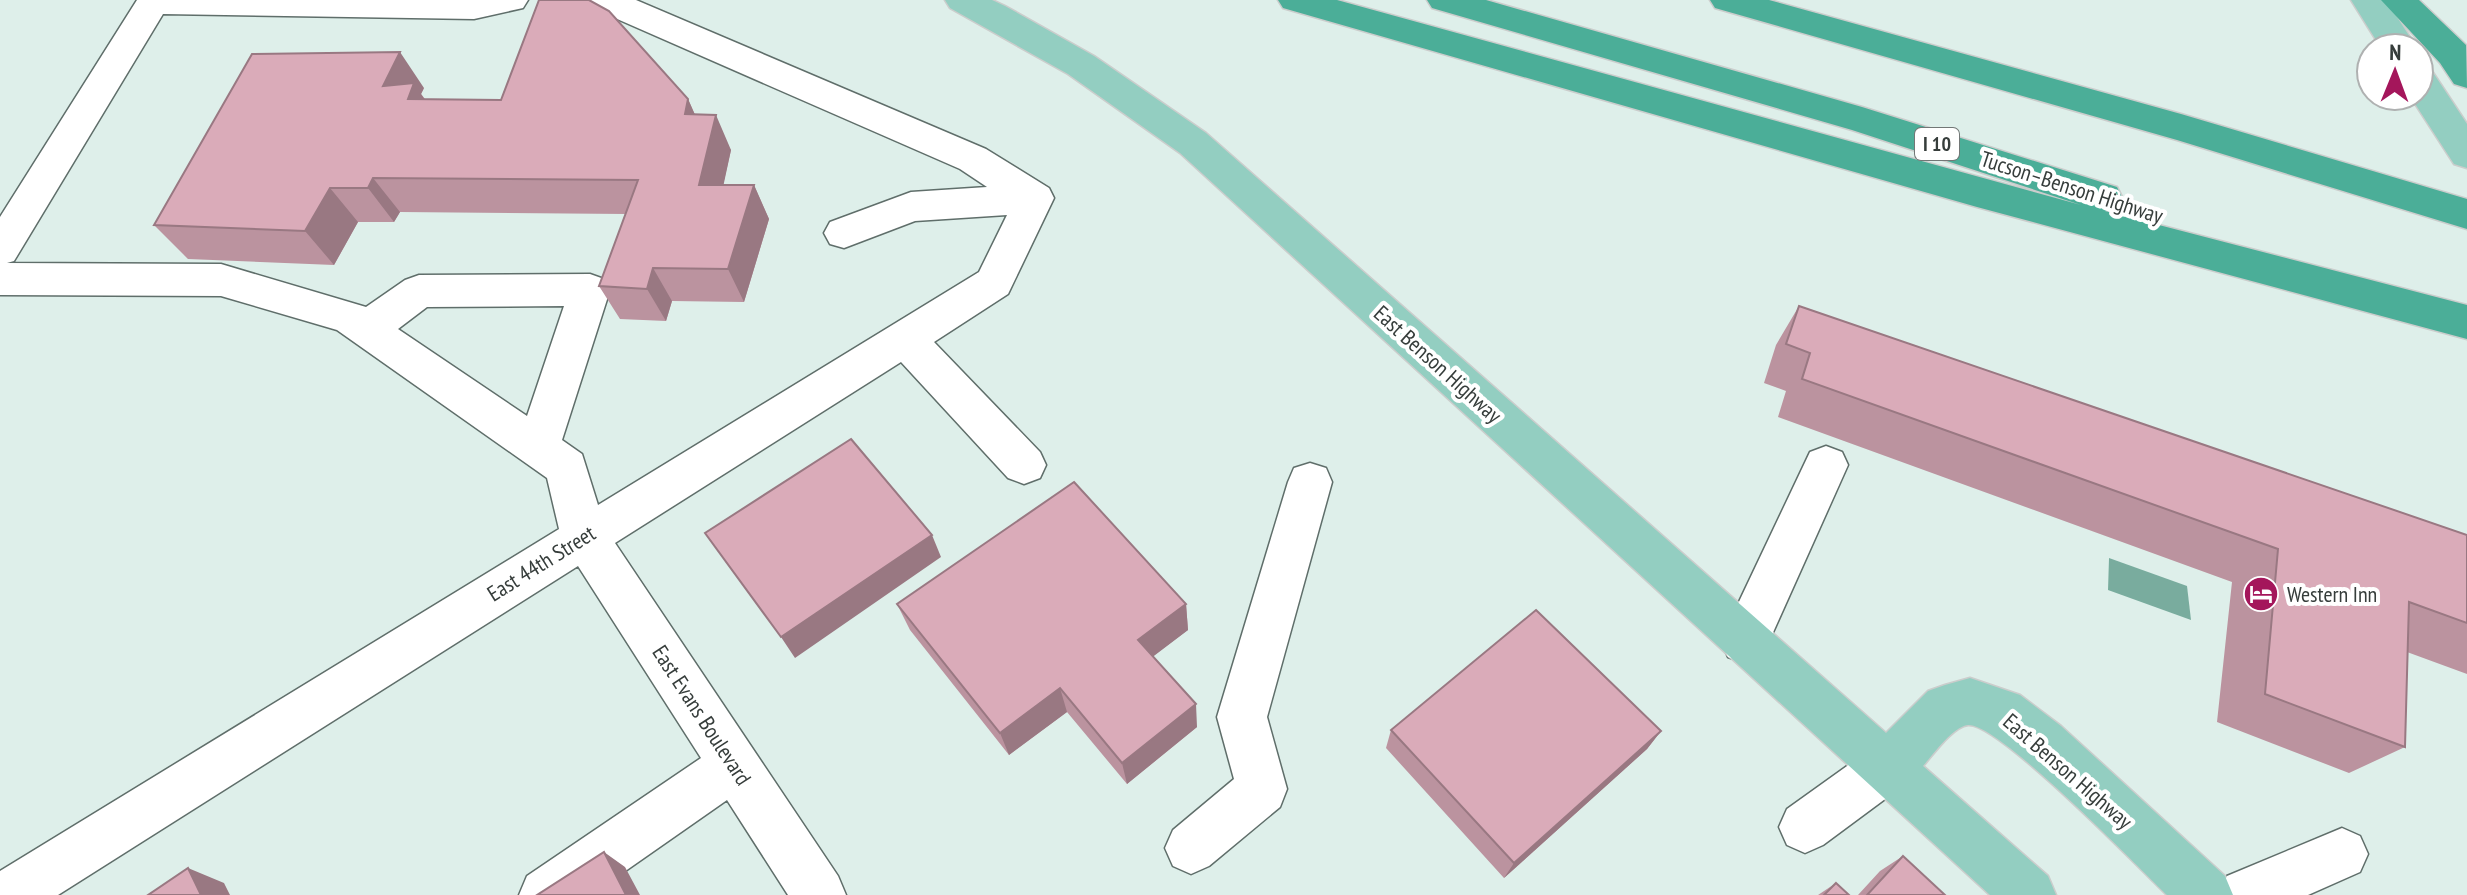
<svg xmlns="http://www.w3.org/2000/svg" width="2467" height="895" font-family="'PT Sans Narrow',sans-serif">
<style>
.water{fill:#79ac9e}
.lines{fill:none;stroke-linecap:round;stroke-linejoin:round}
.minor-casing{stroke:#5f6e6a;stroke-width:3}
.major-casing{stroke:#cbcdcc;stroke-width:3}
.highway-casing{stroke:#cbcdcc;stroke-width:3}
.minor{fill:#fff;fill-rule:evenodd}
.major{fill:#93cec1;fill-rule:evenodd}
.highway{fill:#4bae98;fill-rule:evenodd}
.wall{fill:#bb939f}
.shaded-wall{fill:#997882}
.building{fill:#daabb9;stroke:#997882;stroke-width:2}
.labels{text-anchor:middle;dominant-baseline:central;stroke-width:8;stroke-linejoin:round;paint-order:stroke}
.shield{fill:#fff;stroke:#727776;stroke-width:2}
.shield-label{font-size:20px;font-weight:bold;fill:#363d3b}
.street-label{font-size:22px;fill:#363d3b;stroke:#fff}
.poi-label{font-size:22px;fill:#363d3b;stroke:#fff;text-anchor:start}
</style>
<rect width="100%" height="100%" fill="#deefea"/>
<path class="water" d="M2109,558L2187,586L2191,620L2108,590Z"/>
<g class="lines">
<g class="minor-casing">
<path id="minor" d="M137,0H528L523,8L474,19L163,14L14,261L7,263L221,264L366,307L405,280L419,275L590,274L604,279L610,290L562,440L582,454L598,505L979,272L1007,215L915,221L844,248L830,244L824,233L830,222L911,192L987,187L960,169L592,8L587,0H636L986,149L1049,188L1054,198L1008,294L934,342L1040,452L1046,465L1040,478L1024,484L1008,478L901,362L615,543L838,876L846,895H788L727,800L591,895H519L527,876L701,758L578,566L58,895H0V871L559,529L547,478L337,330L221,296L0,295V217ZM564,306L527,416L398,329L427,307Z
M1826,446L1842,452L1848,465L1762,657L1745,663L1728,657L1721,641L1728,625L1810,452Z
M1310,463L1326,468L1332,482L1267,717L1287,789L1280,807L1209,866L1191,874L1173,866L1165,848L1173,830L1234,779L1217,717L1288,482L1294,468Z
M1886,743L1904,751L1911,768L1904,785L1823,845L1805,853L1787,845L1779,827L1787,809L1868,751Z
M2342,828L2360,836L2368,854L2360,872L2308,895H2219L2227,876Z"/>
</g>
<g class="major-casing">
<path id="major" d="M945,0H992L1005,6L1094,56L1206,133L1886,733L1928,691L1945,685L1970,678L2020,695L2061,726L2225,876L2233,895H2167C2138,867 1998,722 1968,725C1952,727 1933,755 1923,766L2048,876L2056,895H1990L1180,153L1068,74L950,8Z
M2351,0H2386L2417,48H2381Z
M2419,67L2432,71L2467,124V168L2454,164L2410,96H2419Z"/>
</g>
<g class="highway-casing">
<path id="highway" d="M1278,0H1337L2081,205L1852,130L1432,8L1427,0H1486L1862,107L2117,187L2122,197L2117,207L2105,211L2467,305V339L1977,207L1283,8Z
M1710,0H1769L2181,114L2467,199V229L2177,140L1715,8Z
M2381,0H2419L2466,45L2467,88L2454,84L2440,63Z"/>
</g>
<use href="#minor" class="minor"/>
<use href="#major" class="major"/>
<use href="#highway" class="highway"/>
</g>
<path class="wall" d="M424,88L421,94L425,99H688L695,115L731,150L723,185H754L769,219L744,302L672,301L666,321L620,319L599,286L626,214L400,212L394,222H358L334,265L188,259L154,225Z
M1799,306L2467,535V674L2407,652L2405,747L2349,773L2217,722L2232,582L1778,417L1786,391L1764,383L1776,345Z
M897,604H1186L1188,630L1153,656L1197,727L1127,784L1067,712L1009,755L910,630Z
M1391,730L1661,731L1647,749L1504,878L1386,748Z
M1903,856L1945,895H1858L1880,871Z
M1836,883L1849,895H1818Z"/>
<path class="shaded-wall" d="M400,52L424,88L421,94L438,119L383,86Z
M688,99L704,135L685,114Z
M716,115L731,150L716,220L699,185Z
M373,178L400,212L394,222L368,188Z
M754,185L769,219L744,302L728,269Z
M330,188L358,222L334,265L305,231Z
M653,268L672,301L666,321L647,289Z
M932,535L941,557L795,658L781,637Z
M1186,604L1188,630L1142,665L1138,640Z
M1060,688L1067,712L1009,755L1000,733Z
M1196,704L1197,727L1127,784L1122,763Z
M1661,731L1647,749L1504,878L1514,863Z
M604,852L625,867L640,895H626Z
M188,868L224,883L230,895H201Z"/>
<path class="building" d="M539,0H589L609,11L688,99L685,114L716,115L699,185H754L728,269L653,268L647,289L599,286L638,180L373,178L368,188H330L305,231L154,225L252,54L400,52L383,86L414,83L408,99L501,100Z
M1799,306L2467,535V623L2409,602L2405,747L2265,694L2278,549L1802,379L1810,353L1786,344Z
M851,439L932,535L781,637L705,533Z
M1074,482L1186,604L1138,640L1196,704L1122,763L1060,688L1000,733L897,604Z
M1536,610L1661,731L1514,863L1391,730Z
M604,852L626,895H537Z
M1903,856L1945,895H1867Z
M188,868L201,895H148Z
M1836,883L1849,895H1824Z"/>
<defs>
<g id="hotel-disc" transform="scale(1.8)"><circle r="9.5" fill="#a4165b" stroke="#fff"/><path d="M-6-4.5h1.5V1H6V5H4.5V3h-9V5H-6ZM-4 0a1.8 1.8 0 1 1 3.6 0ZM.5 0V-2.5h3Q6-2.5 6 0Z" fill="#fff"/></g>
</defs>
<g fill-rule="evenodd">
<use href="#hotel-disc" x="2261" y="594"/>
</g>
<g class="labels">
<rect class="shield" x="1915" y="128" width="44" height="32" rx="6"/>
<g class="shield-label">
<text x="1937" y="144">I 10</text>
</g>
<g class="street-label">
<text transform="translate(2072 187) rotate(18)">Tucson–Benson Highway</text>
<text transform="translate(1438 364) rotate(42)">East Benson Highway</text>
<text transform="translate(541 563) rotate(-32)">East 44th Street</text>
<text transform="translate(702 715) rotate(57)">East Evans Boulevard</text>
<text transform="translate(2068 771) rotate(41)">East Benson Highway</text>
</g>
<g class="poi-label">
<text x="2287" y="594">Western Inn</text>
</g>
</g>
<g transform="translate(2395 72) rotate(1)"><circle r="38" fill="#ffffff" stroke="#afb1b1" stroke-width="2"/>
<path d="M0-6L14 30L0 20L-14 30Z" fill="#a4165b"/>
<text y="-12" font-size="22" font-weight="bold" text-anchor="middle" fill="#363d3b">N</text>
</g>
</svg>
